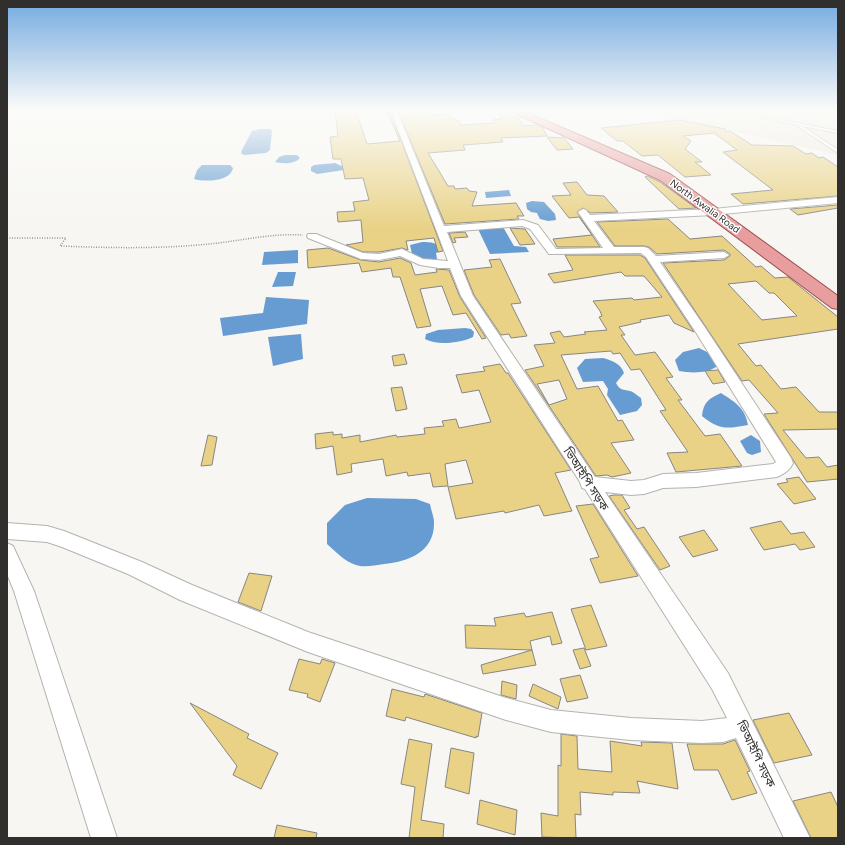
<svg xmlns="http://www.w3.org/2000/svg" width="845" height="845" font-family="Figtree,'Noto Sans Bengali',sans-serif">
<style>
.built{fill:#ede9de}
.water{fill:#669cd2}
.building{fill:#e9d286;stroke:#888683;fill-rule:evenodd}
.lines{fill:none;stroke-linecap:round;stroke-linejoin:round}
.lane-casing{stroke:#b4b3af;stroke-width:2}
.street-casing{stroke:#b4b3af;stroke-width:2}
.primary-casing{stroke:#9d4e4d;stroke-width:2}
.path{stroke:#989794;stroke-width:1.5;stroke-dasharray:1 1.5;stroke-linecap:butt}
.lane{fill:#fff;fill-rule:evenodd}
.street{fill:#fff;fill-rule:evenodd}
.primary{fill:#e89e9e;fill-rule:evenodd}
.labels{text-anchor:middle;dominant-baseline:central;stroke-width:3;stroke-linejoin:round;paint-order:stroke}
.far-street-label{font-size:10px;fill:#302f2e;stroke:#fff}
.street-label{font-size:12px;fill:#302f2e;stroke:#fff}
</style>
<rect width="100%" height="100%" fill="#f7f6f2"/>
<path class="built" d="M641,111H838V155L762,138Z"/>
<path class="water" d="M260,129H270L272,131L270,150L266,153L244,155L241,153L242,150L252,131Z
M285,155H297L300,158C295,164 283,164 275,162L279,157Z
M335,163L344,167V170L317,174L311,171V167L314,165Z
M202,165H230L233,168C230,182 205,182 194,179L197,170Z
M509,190L511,196L486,198L485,192Z
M532,201L544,202L555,214L556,220L548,221L540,219L537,213L531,212L527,209L526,203Z
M503,227L514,246L526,247L529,252L490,254L478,229Z
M422,242C431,242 438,242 442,251L436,253L437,259C427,261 420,259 412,254L410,245Z
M298,250V263L262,265L264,252Z
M278,272H296L293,286L272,287Z
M266,297L309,300L307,324L223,336L220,318L263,313Z
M465,328L471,329L474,332L473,337C461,343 437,346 425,339L426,334L438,330Z
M301,334L303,359L273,366L268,337Z
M699,348L709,353L717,366C708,374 690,373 679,371L675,360L683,352Z
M603,358C613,361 620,363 624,373L616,383C620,391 623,389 630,391C634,392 638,396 641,398L642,405L637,411L620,415L607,395L608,389L603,381L583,382L577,368L585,359Z
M721,393C735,402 745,408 748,425C727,429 719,430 702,416C703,403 709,398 721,393Z
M751,435L760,441L761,452L752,455L747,453L740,441Z
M367,498L416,499L430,504C431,510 434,517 434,522C435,552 408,562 384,564C375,565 364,568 356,565C344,561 336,552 327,544V523L345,505Z"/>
<path class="building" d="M335,111H356L367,144L400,141L387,111H390L443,251L438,252L434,238L406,241L408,250L402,248L379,252H363L346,245L363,242L361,220L338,222L337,212L355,211L353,202L369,200L363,178L345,179L341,159H333L330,137L338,136Z
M398,111L430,112L431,115L448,114L452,120H458L461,125L495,123L493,120L502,119L497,111H506L512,117L517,116L524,126L538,125L542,127L547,136L501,138L503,142L463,145L465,150L428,153L448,186H454L455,189L467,188L469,191L477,192L472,206L516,203L524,216H517L519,219L445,224Z
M679,120L725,129V132L730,131L752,145L793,146L806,154L812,153L819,158L823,157L838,167V196L743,204L731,194L773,190L723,152L737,150L714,133L683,136L691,141L685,149L702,162H695L711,175L685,177L658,155L642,156L623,141H617L601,128Z
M547,137L564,138L573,149L557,150Z
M647,176L660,182L696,208L679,209L645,177Z
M577,182L587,195L604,196L618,212L591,213L583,208L577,212L600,247H557L553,239L592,235L579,217L569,218L552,196L571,195L563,183Z
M838,205V208L798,215L790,209Z
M668,219L690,239L722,236L756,267L761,266L775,278L788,277L838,317V329L738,344L756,366L761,365L781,389L796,387L819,412H838V429L783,430L806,458L819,457L827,467L838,465V479L807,482L764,414L778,413L749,380L742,381L663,263L724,260L730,256V254L724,250L657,254L649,247L644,246H615L597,222ZM756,281L769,293H774L797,316L762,320L728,284Z
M510,228L525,229L535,244L520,245Z
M465,232L468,237L454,238L456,242L453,243L449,233Z
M328,248L361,260L379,262L400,258L411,263L415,275L437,272L436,269L449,270L460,297L486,338L482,339L466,313L453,315L442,286L420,289L431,326L417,328L400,277H393L391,268L362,272L359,263L308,268L307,250Z
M565,255H640L645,258L694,332L674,323L669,315L640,320L641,322L619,327L625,335H621L635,355L655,352L673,377L666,378L682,400H678L705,436L720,434L742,466L676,472L667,453L688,452L660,411L666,410L640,369L631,370L620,353L613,354L611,351L561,355L577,389L598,386L618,421L622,420L634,440L611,443L631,473L612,477L607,475L596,476L525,370L544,366L534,345L555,343L550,333L560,331L564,337L586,334L584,332L607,330L599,317L602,316L600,311L593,301L632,298L634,300L662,297L644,276H625L621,272L554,283L548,274L573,270ZM559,380L567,399L549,405L537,384Z
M500,259L521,303L511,304L527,336L511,338L509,334L501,335L474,295L464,270L492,267L489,260Z
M404,354L407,364L394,366L392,356Z
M500,364L506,373H508L571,470L555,473L572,511L544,516L539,505L505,513L504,511L456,519L448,487L473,483L466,460L445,464L448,486L433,487L430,473L408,476L407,472L386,476L383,459L351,464L352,472L337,475L333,446L316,449L315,434L333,432V435L342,434V438L360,435V442L396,435L397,437L425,434L424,428L444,426L442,421L456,419L459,428L491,422L479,390L462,393L456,375L485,371L483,367Z
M718,370L725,382L713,384L705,371Z
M402,387L407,409L396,411L391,388Z
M208,435L217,437L212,465L201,466Z
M799,477L816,499L794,504L777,484L788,482L786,479Z
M614,495H622L630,508L624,510L637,529L644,527L670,566L660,570L609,496Z
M593,504L638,576L600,583L590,559L599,557L576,506Z
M781,521L791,534L804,532L815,547L800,550L795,544L764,550L750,528Z
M704,530L718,550L693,557L679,537Z
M249,573L272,576L261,611L238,602Z
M591,605L607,646L586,650L571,609Z
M552,612L562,643L552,645L550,636L530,641L532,650L466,648L465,625L496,626L494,618L524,613L526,617Z
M584,648L591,666L580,669L573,650Z
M532,650L536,665L483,674L481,665Z
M299,659L320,664L322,659L335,663L320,702L307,697L308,694L289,690Z
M580,675L588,698L567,702L560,679Z
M502,681L517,685L516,699L501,695Z
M533,684L561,697L558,709L529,696Z
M392,689L424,697L425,694L482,713L478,737L476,736V738L406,717L405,721L386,716Z
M190,703L249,734L247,738L278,753L261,789L233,775L237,766Z
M789,713L812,755L774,763L753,720Z
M561,734L577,736L578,769L612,772L610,741L642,746L641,742L672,743L678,789L637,781L640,793L613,792V795L580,792L581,815L575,814L576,838L542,837L541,813L558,816V765L561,766Z
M409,739L432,744L421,820L444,824L443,838H409L415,787L401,784Z
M735,740L750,771L747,772L757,793L732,800L718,770H694L687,744H723Z
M451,748L474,753L469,794L445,787Z
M831,792L838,807V838H811L793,801Z
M480,800L517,810L515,835L477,824Z
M277,825L317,833L316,838H274Z"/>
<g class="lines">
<g class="lane-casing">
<path id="lane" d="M732,111H737L838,131V133L802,126L838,150V153L799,127V125Z"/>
</g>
<g class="street-casing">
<path id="street" d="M391,111H397L444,226L523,220L538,225L556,249L603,248L578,212L583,209L586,210L590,215L713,209L838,197V203L713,215L594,221L614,247H644L648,248L656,256L724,252L729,255L724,258L660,262L706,329L791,458L793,463C790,470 784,474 777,477L696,487L663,488L644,494L631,495L605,492L728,673L810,838H784L736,738L723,742L702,743L631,740L551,732L506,720L308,652L180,600L128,574L62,547L47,542L7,539V523L47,526L64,531L142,562L192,585L308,632L506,698L551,710L631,718L702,721L727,718L712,689L585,489L582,488L580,482L461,296L450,268H439L420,265L400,256L379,260L361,259L308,238L307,236L308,234H316L363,253L379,254L402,249L423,259L448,261ZM522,226L530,229L549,254L641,253L646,257L697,334L776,462L773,464L696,473L663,474L644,480L631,481L595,477L473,296L447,232Z
M7,543L13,546L34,591L117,838H91L14,591L7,574Z"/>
</g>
<g class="primary-casing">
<path id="primary" d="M510,111H523L670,174L838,296V309L832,308L660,180Z"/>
</g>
<path class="path" d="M7,238H66L60,246C110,248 160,249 209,244C241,241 271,233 303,235"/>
<use href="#lane" class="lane"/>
<use href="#street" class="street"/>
<use href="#primary" class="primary"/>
</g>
<linearGradient id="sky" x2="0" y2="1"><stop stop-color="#74aadf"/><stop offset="0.48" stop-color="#fbfbf9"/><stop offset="1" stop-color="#fbfbf9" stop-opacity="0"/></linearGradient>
<rect width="845" height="229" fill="url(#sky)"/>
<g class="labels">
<g class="far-street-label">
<text transform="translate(705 206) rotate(36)">North Awalia Road</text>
</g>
<g class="street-label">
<text transform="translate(586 479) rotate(57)">ভিআইপি সড়ক</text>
<text transform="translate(756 754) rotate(64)">ভিআইপি সড়ক</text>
</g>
</g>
<rect width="845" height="845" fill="none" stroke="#302f2e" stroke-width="16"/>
</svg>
